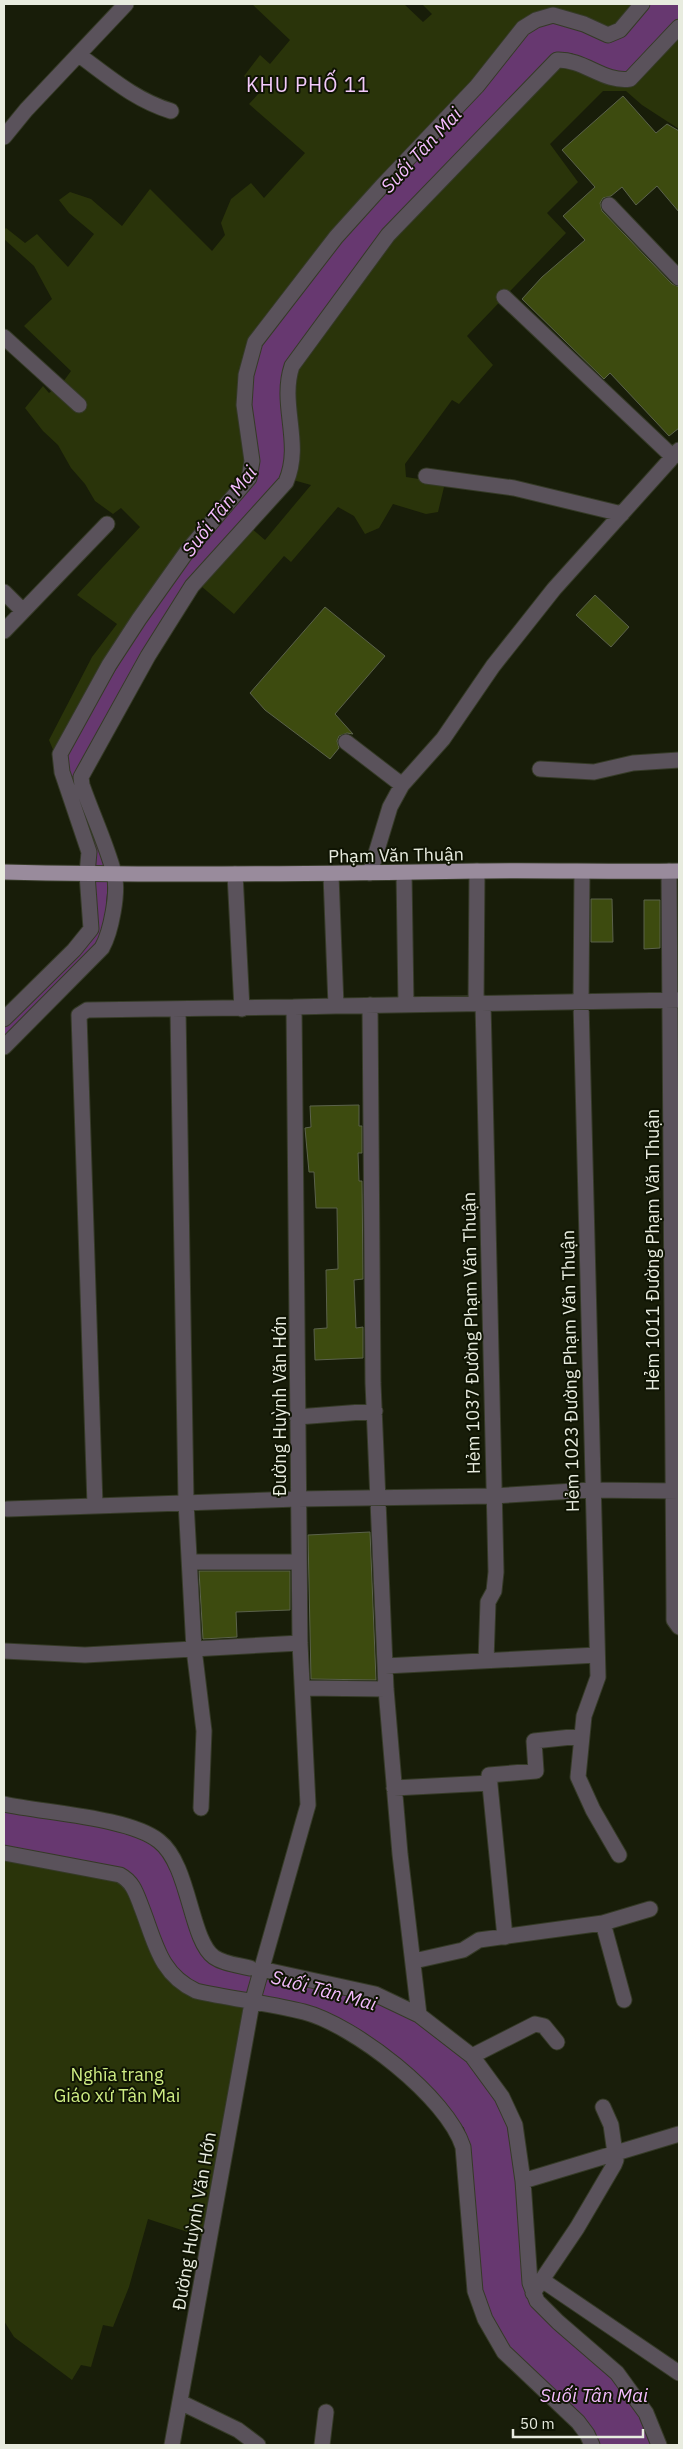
<svg xmlns="http://www.w3.org/2000/svg" width="683" height="2449" font-family="'IBM Plex Sans',sans-serif">
<style>
.green{fill:#2a340a}
.water{fill:#673870}
.building{fill:#3d4b0f;stroke:#5b624b}
.lines{fill:none;stroke-linecap:round;stroke-linejoin:round}
.minor-casing{stroke:#353a27;stroke-width:17}
.major-casing{stroke:#353a27;stroke-width:17}
.minor{stroke:#5a525b;stroke-width:15}
.major{stroke:#998b9c;stroke-width:15}
.labels{text-anchor:middle;dominant-baseline:central;stroke-width:4;stroke-linejoin:round;paint-order:stroke}
.street-label{font-size:18px;fill:#e8ecdf;stroke:#0f1403}
.park-label{font-size:18px;fill:#cfed84;stroke:#0f1403}
.water-label{font-size:19px;font-style:italic;fill:#f4bcfe;stroke:#0f1403}
.quarter-label{font-size:20px;letter-spacing:1px;fill:#f3cafb;stroke:#0f1403}
</style>
<rect width="100%" height="100%" fill="#181d09"/>
<path class="green" d="M252,4H404L423,22L432,14L422,4H679V129L642,105L626,91H603L550,144L578,182L547,213L566,233L467,336L493,365L459,404L452,400L405,464L406,477L445,483L438,512L426,514L393,504L379,528L365,534L354,516L338,507L291,562L284,556L234,614L201,586L251,528L265,540L311,485L293,480L54,752L49,740L92,657L117,624L77,595L140,527L121,508L113,514L95,501L85,484L71,468L58,445L43,431L25,408L43,386L49,393L63,382L71,371L24,326L52,299L34,266L4,239V230L6,228L25,243L37,234L68,267L94,234L69,213L59,200L70,192L91,199L122,226L150,189L212,251L225,235L221,223L231,199L251,183L264,198L305,153L249,104L261,91L244,76L260,55L270,64L290,40Z
M4,1859L123,1883L168,1980L182,1991L245,2008L203,2237L148,2219L129,2287L113,2327L103,2325L91,2367L81,2365L72,2380L14,2337L4,2321Z"/>
<path class="water" d="M650,4H679V18L635,67L620,75L571,53L553,55L287,362L286,466L280,479L231,535L76,774L108,878L105,924L100,942L4,1038V1027L87,946L98,926L94,878L66,755C105,686 144,620 191,557C210,531 233,506 254,481L251,406L252,379L260,345L341,240L527,33L540,25L553,21L584,31L633,23Z
M4,1810L129,1832L155,1845L166,1857L200,1950L373,1999L416,2020L467,2060L496,2100L507,2119L516,2183L524,2283L555,2328L612,2377L641,2416L653,2445H599L510,2349L490,2315L481,2289L469,2147L464,2128L412,2069L355,2029L197,1985C191,1981 182,1978 178,1973C155,1946 151,1884 123,1869L4,1846Z"/>
<path class="building" d="M623,96L656,133L667,124L679,131V212L657,186L636,205L622,187L611,196L603,198L600,203L602,211L672,284L679,287V428L669,436L610,373L604,379L522,299L542,277L585,240L563,216L595,187L562,150Z
M595,595L629,627L611,647L576,615Z
M325,607L385,656L335,714L353,734L347,733L339,736L337,741L339,748L330,759L265,710L250,693Z
M591,899H612L613,942H591Z
M644,900H660V948L644,949Z
M359,1105V1126H362V1153H358L359,1181H362L363,1279L354,1280L356,1328L363,1327V1358L315,1360L314,1329L327,1328L326,1270L338,1269L337,1208H316L314,1172H309L305,1128L311,1127L310,1106Z
M370,1532L376,1680L311,1679L308,1535Z
M199,1571H290V1610L236,1612L237,1637L203,1639Z"/>
<g class="lines">
<g class="minor-casing">
<path id="minor" d="M79,55C109,77 135,100 171,111
M4,137L26,110L126,4
M609,205L679,278
M504,297L673,457
M4,337L79,405
M426,476L514,488L622,514
M4,592L23,611
M4,631L107,524
M346,742L402,785
M540,769L594,772L633,763L679,760
M669,871L674,1609V1620L679,1627
M582,872L581,1002L598,1677L584,1716L578,1777L593,1810L619,1855
M370,873L390,807L402,785L443,739L493,666L554,589L679,450
M404,873L406,1005
M235,874L242,1009
M476,1003L477,871
M483,1003L496,1572L494,1591L488,1602L486,1661
M370,1005L373,1383L386,1689L400,1854L419,2015
M336,1006L679,1000
M178,1010L186,1502L194,1649L204,1731L201,1808
M4,1019L74,950L91,929L87,874L89,852L62,772L60,754L109,665L139,619L188,550L249,478L252,461L244,405L246,375L255,342L336,237L382,186L477,86L523,28L536,20L553,15L584,24L608,35L620,30L642,4
M4,1047L102,948C111,932 119,892 114,873C106,843 92,814 82,785L81,777L148,656L192,586L286,482C303,443 279,405 292,366L388,235L557,60C584,59 604,83 630,79L679,27
M297,1417L375,1411
M95,1505L79,1015L87,1010L294,1007
M7,1509L297,1499L493,1496L591,1490L679,1491
M190,1562H299
M4,1651L85,1655L300,1643
M385,1666L597,1655
M303,1688L386,1689
M394,1788L490,1783
M4,1804C44,1813 129,1817 159,1841C190,1865 190,1940 214,1957C224,1964 238,1965 250,1968
M4,1853L120,1875C133,1882 136,1893 141,1906C155,1941 159,1974 196,1991C231,1999 269,2003 304,2012C354,2025 447,2097 463,2147L475,2291L485,2319L504,2352L578,2422L587,2434L592,2445
M603,1923L624,2000
M505,1937L489,1775L536,1771L534,1741L581,1736
M414,1961L463,1950L479,1940L603,1923L650,1909
M261,1969L375,1994L419,2015L472,2056L502,2097L515,2125L523,2181L530,2283L537,2301L558,2322L617,2373L646,2413L659,2445
M472,2056L535,2024L544,2026L557,2042
M523,2181L679,2134
M542,2280L679,2373
M533,2293L577,2228L614,2165L616,2160L611,2125L603,2107
M180,2402L238,2430L258,2445
M172,2445L252,2003L308,1805L300,1643L294,1007L336,1006L331,875
M322,2445L326,2412"/>
</g>
<g class="major-casing">
<path id="major" d="M4,872C161,876 318,874 475,871C543,870 611,872 679,871"/>
</g>
<use href="#minor" class="minor"/>
<use href="#major" class="major"/>
</g>
<g class="labels">
<g class="street-label">
<text transform="translate(396 855) rotate(-1)">Phạm Văn Thuận</text>
<text transform="translate(652 1250) rotate(-90)">Hẻm 1011 Đường Phạm Văn Thuận</text>
<text transform="translate(471 1333) rotate(-91)">Hẻm 1037 Đường Phạm Văn Thuận</text>
<text transform="translate(570 1371) rotate(-91)">Hẻm 1023 Đường Phạm Văn Thuận</text>
<text transform="translate(279 1406) rotate(-90)">Đường Huỳnh Văn Hớn</text>
<text transform="translate(194 2221) rotate(-80)">Đường Huỳnh Văn Hớn</text>
</g>
<g class="park-label">
<text x="117" y="2074">Nghĩa trang<tspan x="117" dy="21">Giáo xứ Tân Mai</tspan></text>
</g>
<g class="water-label">
<text transform="translate(421 150) rotate(-47)">Suối Tân Mai</text>
<text transform="translate(219 511) rotate(-52)">Suối Tân Mai</text>
<text transform="translate(324 1990) rotate(15)">Suối Tân Mai</text>
<text x="594" y="2395">Suối Tân Mai</text>
</g>
<g class="quarter-label">
<text x="308" y="84">KHU PHỐ 11</text>
</g>
</g>
<rect width="683" height="2449" fill="none" stroke="#e8ecdf" stroke-width="10"/>
<path d="M513 2429v8h130v-8" fill="none" stroke="#e8ecdf" stroke-width="2.5"/>
<text x="520" y="2429" font-size="15" fill="#e8ecdf" stroke="#0f1403" stroke-width="4" paint-order="stroke">50 m</text>
</svg>
